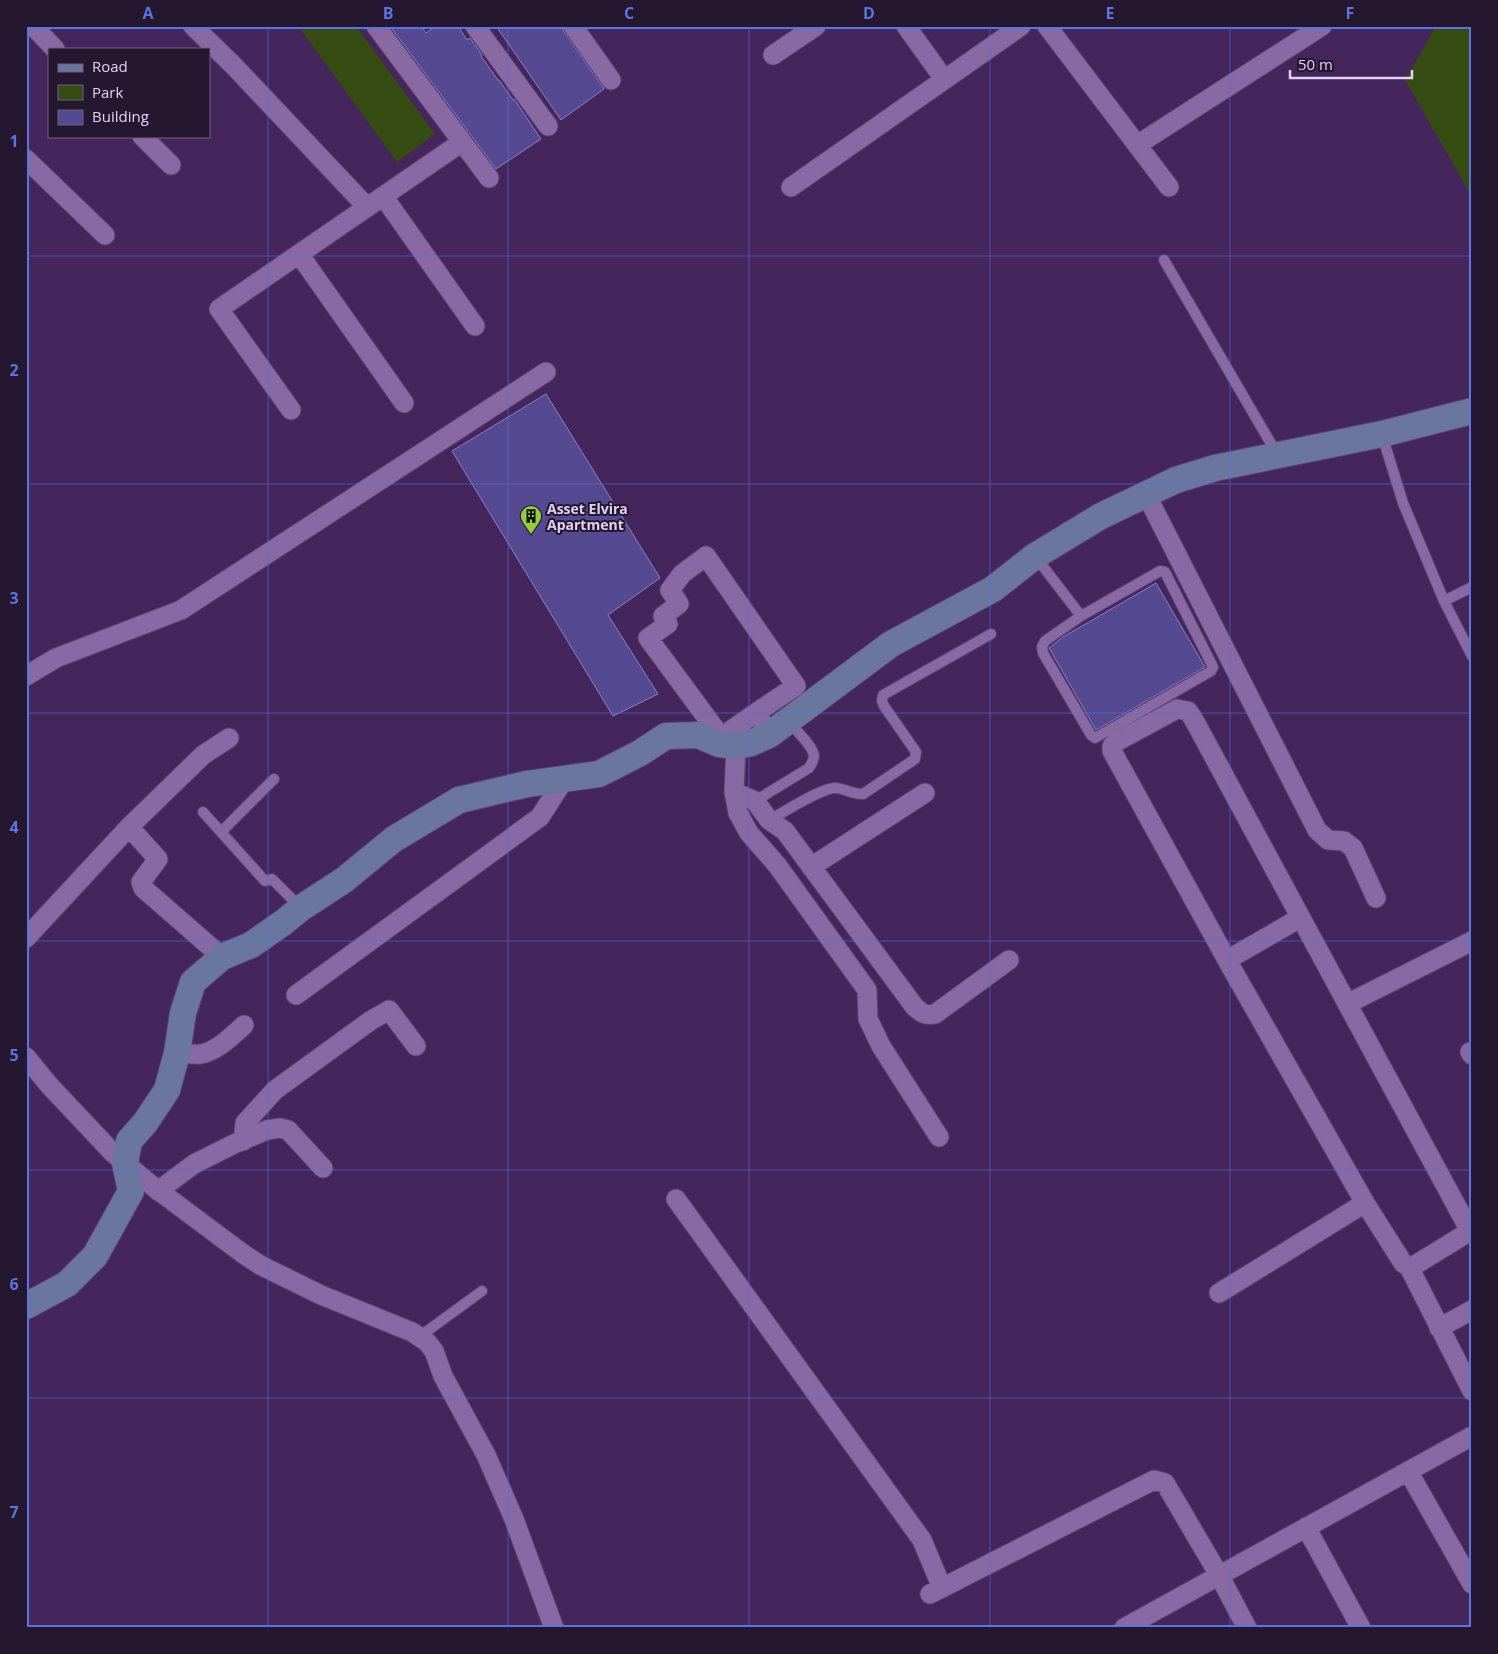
<svg xmlns="http://www.w3.org/2000/svg" width="1498" height="1654" font-family="'Open Sans',sans-serif">
<style>
.green{fill:#364c12}
.building{fill:#554a92;stroke:#8882c2}
.lines{fill:none;stroke-linecap:round;stroke-linejoin:round}
.lane-casing{stroke:#5d4272;stroke-width:12}
.street-casing{stroke:#5d4272;stroke-width:21}
.secondary-casing{stroke:#5d4272;stroke-width:28}
.lane{stroke:#8869a4;stroke-width:10}
.street{stroke:#8869a4;stroke-width:19}
.secondary{stroke:#6a769d;stroke-width:26}
.grid{fill:none;stroke:#5875e0;stroke-width:1;stroke-opacity:0.55}
.labels{text-anchor:middle;dominant-baseline:central;stroke-width:4;stroke-linejoin:round;paint-order:stroke}
.poi-label{font-size:14px;font-weight:bold;fill:#e1d1f2;stroke:#24172f;text-anchor:start}
.neatline{fill:none;stroke:#5875e0;stroke-width:2}
.grid-label{font-size:16px;text-anchor:middle;font-weight:bold;fill:#5875e0}
</style>
<rect width="100%" height="100%" fill="#44265c"/>
<path class="green" d="M307,26H356L435,134L397,162L301,30Z
M1436,26H1472V197L1405,80Z"/>
<path class="building" d="M390,26H421L426,33L436,26H458L467,40L470,38L482,55L481,56L498,80H499L513,100L514,99L541,139L496,169Z
M496,26H560L604,89L561,120Z
M546,394L660,578L608,615L658,694L613,716L452,451Z
M1156,583L1205,667L1096,730L1049,648L1063,637Z"/>
<g class="lines">
<g class="lane-casing">
<path id="lane" d="M1164,260L1277,454
M1382,435L1403,503L1444,601L1472,656
M1035,556L1081,616
M1160,571L1165,572L1213,667L1211,671L1095,738L1091,735L1043,653L1042,647L1045,641L1081,616Z
M1444,601L1472,587
M755,801L809,768C811,764 814,761 814,756C812,744 796,731 789,722
M203,812L265,881L272,879L300,907
M769,820C783,813 822,787 836,788C846,789 852,794 863,794L915,759L916,752L884,706L882,701L883,695L991,634
M221,832L274,779
M419,1337L482,1291"/>
</g>
<g class="street-casing">
<path id="street" d="M33,26L55,49
M193,26L234,66L367,207
M376,26L489,178
M475,26L548,126
M573,26L611,80
M906,26L944,79
M1047,26L1169,187
M773,55L816,26
M142,136L171,165
M1137,145L1322,26
M26,159L105,235
M791,187L1021,26
M383,196L475,326
M299,254L404,403
M291,410L219,309L462,142
M1146,494L1317,830L1328,840L1344,841L1353,848L1376,898
M26,676L56,658L181,610L546,372
M757,712L721,737L648,638L668,624L663,616L679,604L670,590L682,574L706,556L796,686L757,712L769,735
M736,746L734,792L738,813L749,833L777,865L867,990L868,1019L881,1046L939,1137
M734,792L755,801L769,820L785,831L914,1006C921,1013 925,1016 935,1014L1009,960
M129,827L158,859L141,882L143,888L222,957
M811,867L925,793
M26,938L129,827L203,755L229,738
M1227,960L1300,918
M296,995L540,817L565,778
M1347,1004L1472,941
M1470,1052L1472,1055
M177,1053C184,1053 193,1055 201,1054C217,1051 232,1036 244,1025
M26,1057L49,1085L113,1153L155,1188L242,1253L260,1265L321,1295L412,1332L427,1342L434,1351L443,1376L486,1455L514,1519L554,1628
M243,1141L245,1123L275,1090L370,1021L389,1010L416,1046
M158,1191L194,1164L234,1144L267,1130L280,1128L288,1130L323,1168
M676,1199L922,1540L942,1588
M1470,1231L1194,720L1188,711L1177,709L1116,742L1112,746V751L1227,960L1365,1203L1403,1263L1409,1267L1415,1265L1472,1230
M1409,1267L1472,1391
M1219,1293L1365,1203
M1439,1328L1472,1310
M1408,1471L1472,1584
M1306,1527L1361,1628
M930,1594L1154,1480L1165,1483L1219,1575L1247,1628
M1124,1628L1472,1436"/>
</g>
<g class="secondary-casing">
<path id="secondary" d="M26,1306L67,1284L95,1256L131,1191L125,1163L129,1141L145,1123L167,1090L177,1053L183,1013L193,982L222,957L251,945L284,922L301,908L344,880L394,839L459,800L527,784L599,774L640,753L666,736L698,735L719,744L736,746L751,743L769,735L891,644L993,589L1035,556L1101,516L1176,480L1215,468L1382,434L1472,411"/>
</g>
<use href="#lane" class="lane"/>
<use href="#street" class="street"/>
<use href="#secondary" class="secondary"/>
</g>
<path class="grid" d="M268,26V1628M508,26V1628M749,26V1628M990,26V1628M1230,26V1628M26,256H1472M26,484H1472M26,713H1472M26,941H1472M26,1170H1472M26,1398H1472"/>
<defs>
<g id="building-pin" transform="scale(1.125)"><path d="M0 17L-7.5 6A9.5 9.5 0 1 1 7.5 6Z" fill="#96cc39" stroke="#24172f"/><path d="M-4-6H4V6H1V3H-1V6H-4ZM-2.5-4.3h1.7v1.8h-1.7ZM.8-4.3h1.7v1.8H.8ZM-2.5-1h1.7V.8h-1.7ZM.8-1h1.7V.8H.8Z" fill="#111"/></g>
</defs>
<g fill-rule="evenodd">
<use href="#building-pin" x="531" y="516"/>
</g>
<g class="labels">
<g class="poi-label">
<text x="547" y="508">Asset Elvira<tspan x="547" dy="16">Apartment</tspan></text>
</g>
</g>
<rect width="1498" height="1654" fill="none" stroke="#24172f" stroke-width="55"/>
<rect x="48" y="48" width="162" height="90" fill="#24172f" stroke="#70617d"/>
<rect x="58" y="64" width="25" height="8" fill="#6a769d" stroke="#70617d"/>
<text x="92" y="72" font-size="15" fill="#e1d1f2">Road</text>
<rect x="58" y="85" width="25" height="15" fill="#364c12" stroke="#70617d"/>
<text x="92" y="98" font-size="15" fill="#e1d1f2">Park</text>
<rect x="58" y="110" width="25" height="15" fill="#554a92" stroke="#70617d"/>
<text x="92" y="122" font-size="15" fill="#e1d1f2">Building</text>
<path d="M1290 70v8h122v-8" fill="none" stroke="#e1d1f2" stroke-width="2.5"/>
<text x="1298" y="70" font-size="15" fill="#e1d1f2" stroke="#24172f" stroke-width="4" paint-order="stroke">50 m</text>
<rect x="28" y="28" width="1442" height="1598" class="neatline"/>
<g class="grid-label">
<text x="148" y="19">A</text>
<text x="388" y="19">B</text>
<text x="629" y="19">C</text>
<text x="869" y="19">D</text>
<text x="1110" y="19">E</text>
<text x="1350" y="19">F</text>
<text x="14" y="147">1</text>
<text x="14" y="376">2</text>
<text x="14" y="604">3</text>
<text x="14" y="833">4</text>
<text x="14" y="1061">5</text>
<text x="14" y="1290">6</text>
<text x="14" y="1518">7</text>
</g>
</svg>
